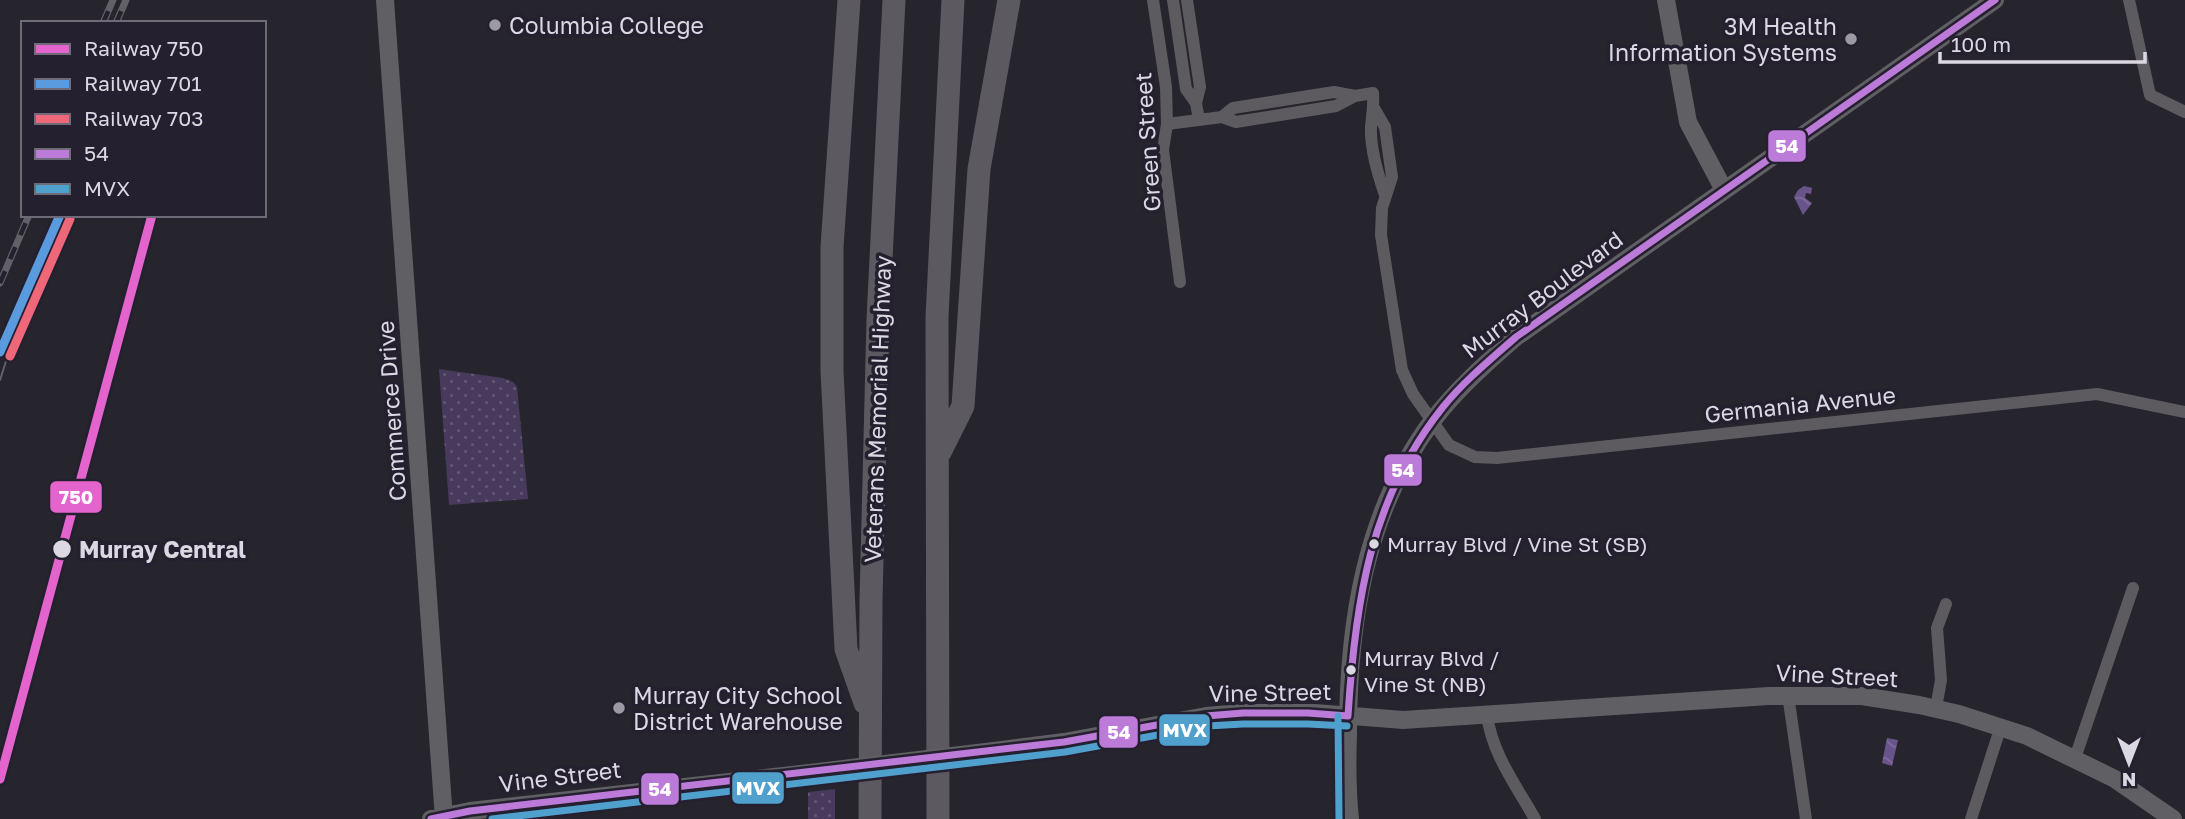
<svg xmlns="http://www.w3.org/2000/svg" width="2185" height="819" font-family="'Golos Text',sans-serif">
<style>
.grass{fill:url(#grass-dots)}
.water{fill:url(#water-waves)}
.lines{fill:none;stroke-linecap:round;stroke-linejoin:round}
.street{stroke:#5d5b60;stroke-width:12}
.secondary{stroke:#605f63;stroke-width:18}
.highway{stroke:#5c5a60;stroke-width:23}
.tram{stroke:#626067;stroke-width:2}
.rail-casing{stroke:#626067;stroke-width:7}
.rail{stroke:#25202f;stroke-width:4.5;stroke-dasharray:13;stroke-linecap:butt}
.secondary-bridge{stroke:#605f63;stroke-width:18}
.bus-1-casing{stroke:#25202f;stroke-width:12}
.bus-2-casing{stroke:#25202f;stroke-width:12}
.bus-1{stroke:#bd7bd9;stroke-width:7}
.bus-2{stroke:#50a0ce;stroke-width:7}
.rail-1-casing{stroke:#25202f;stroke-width:14}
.rail-2-casing{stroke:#25202f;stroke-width:14}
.rail-3-casing{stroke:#25202f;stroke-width:14}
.rail-1{stroke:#e464ce;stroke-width:9}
.rail-2{stroke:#5a9be0;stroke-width:9}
.rail-3{stroke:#ef687a;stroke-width:9}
.poi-dot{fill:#9c99a2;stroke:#25202f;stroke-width:2.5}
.bus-dot{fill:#dbd8e2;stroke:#25202f;stroke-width:2.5}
.labels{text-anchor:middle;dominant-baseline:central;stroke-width:7;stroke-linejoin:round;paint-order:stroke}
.bus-label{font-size:21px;fill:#dbd8e2;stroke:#25202f;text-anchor:start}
.poi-label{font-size:23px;fill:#dbd8e2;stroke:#25202f;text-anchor:start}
.street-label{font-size:23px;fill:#dbd8e2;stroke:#25202f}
.stop-label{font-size:23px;font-weight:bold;fill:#dbd8e2;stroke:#25202f;text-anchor:start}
.line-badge{stroke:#25202f;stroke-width:2.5}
.badge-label{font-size:19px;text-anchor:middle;font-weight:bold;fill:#fff}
</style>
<defs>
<pattern id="grass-dots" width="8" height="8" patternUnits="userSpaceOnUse" patternTransform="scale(1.75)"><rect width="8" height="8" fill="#473a5c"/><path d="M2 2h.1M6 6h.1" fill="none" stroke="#615673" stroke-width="1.8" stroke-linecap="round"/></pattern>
<pattern id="water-waves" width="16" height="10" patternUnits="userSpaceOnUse" patternTransform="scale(1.75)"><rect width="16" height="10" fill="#69538b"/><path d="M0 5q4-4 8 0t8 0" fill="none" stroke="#7e6b9b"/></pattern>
</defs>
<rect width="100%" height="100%" fill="#26242c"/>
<path class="grass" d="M439,369L503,378L513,382L517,387L528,499L449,505Z
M835,789V819H808V792Z"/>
<path class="water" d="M1804,186L1812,188L1811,194L1806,193L1805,198L1812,203L1803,215L1794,197L1798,190Z
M1887,738L1898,740L1892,766L1882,763Z"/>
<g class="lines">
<path class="street" d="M1153,0L1166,87L1167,124L1163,150L1180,282
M1173,0L1186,89L1196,103
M1187,0L1200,87L1196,103L1199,120
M2129,0L2150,95L2185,112
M1374,108L1385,127L1392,177L1382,208L1381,235L1402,370L1413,394L1449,445L1475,457L1497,458L2097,394L2185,412
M1222,117L1233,108L1334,92L1355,96
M1167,124L1222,117L1236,122L1336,106L1355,96L1373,93C1374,105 1372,115 1371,127C1370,149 1378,175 1385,195
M1788,695L1806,819
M1936,708L1941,680L1937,628L1946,604
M1487,715C1492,754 1516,785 1535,819
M2075,758L2133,588
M1971,819L2001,726"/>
<path class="secondary" d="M385,0L444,819
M1666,0L1688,122L1724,190
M994,751L1064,742L1206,716L1243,713H1315L1403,720L1769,696H1862L1919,705L1959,714L2027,736L2115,779L2173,819
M431,819L470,811L801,774
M1350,819C1347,791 1347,762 1348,734C1348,623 1365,511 1433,420C1457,389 1486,363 1516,337L1995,0"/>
<path class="highway" d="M849,0L832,247V371L846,649L865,703
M940,452L963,406L979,169L1009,0
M870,819L871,600L878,319L894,0
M938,819L937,317L953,0"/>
<path class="tram" d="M0,380L26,299L43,256"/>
<g class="rail-casing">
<path id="rail" d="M103,23L113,0
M116,23L126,0
M0,283L29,215"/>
</g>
<use href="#rail" class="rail"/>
<path class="secondary-bridge" d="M801,774L994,751"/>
<g class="bus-1-casing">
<path id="bus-1" d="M1348,716C1355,603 1370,498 1443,407C1464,381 1491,359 1516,337L1995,0
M431,819L470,811L1064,742L1206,716L1243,713H1308L1348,716"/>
</g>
<g class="bus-2-casing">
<path id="bus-2" d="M1338,716L1339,819
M492,819L1065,752L1207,726L1243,724H1308L1347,726"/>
</g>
<use href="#bus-1" class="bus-1"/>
<use href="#bus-2" class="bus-2"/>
<g class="rail-1-casing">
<path id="rail-1" d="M0,779L152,215"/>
</g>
<g class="rail-2-casing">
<path id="rail-2" d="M0,352L60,215"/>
</g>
<g class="rail-3-casing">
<path id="rail-3" d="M10,356L70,219"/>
</g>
<use href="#rail-1" class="rail-1"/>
<use href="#rail-2" class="rail-2"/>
<use href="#rail-3" class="rail-3"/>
</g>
<g class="poi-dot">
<circle cx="495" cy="25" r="7"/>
<circle cx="1851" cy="39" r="7"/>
<circle cx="619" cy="708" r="7"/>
</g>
<g class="bus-dot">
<circle cx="1374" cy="544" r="6"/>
<circle cx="62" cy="549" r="10"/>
<circle cx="1351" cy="670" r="6"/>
</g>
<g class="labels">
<g class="bus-label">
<text x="1387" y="544">Murray Blvd / Vine St (SB)</text>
<text x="1364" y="658">Murray Blvd /<tspan x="1364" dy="26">Vine St (NB)</tspan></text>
</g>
<g class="poi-label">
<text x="509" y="25">Columbia College</text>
<text x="1837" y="26" text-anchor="end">3M Health<tspan x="1837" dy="26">Information Systems</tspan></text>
<text x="633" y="695">Murray City School<tspan x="633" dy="26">District Warehouse</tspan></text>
</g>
<g class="street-label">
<text transform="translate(1147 142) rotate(-94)">Green Street</text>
<text transform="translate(1542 294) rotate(-37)">Murray Boulevard</text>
<text transform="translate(1800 404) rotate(-6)">Germania Avenue</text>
<text transform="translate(877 409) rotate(-88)">Veterans Memorial Highway</text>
<text transform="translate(391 411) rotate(-94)">Commerce Drive</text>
<text transform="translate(1837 675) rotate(3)">Vine Street</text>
<text transform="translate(1270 692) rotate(-1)">Vine Street</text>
<text transform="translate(560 776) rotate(-7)">Vine Street</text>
</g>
<g class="stop-label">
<text x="79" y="549">Murray Central</text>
</g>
</g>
<g class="line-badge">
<rect x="1767" y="129" width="40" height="34" rx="7" fill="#bd7bd9"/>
<rect x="1383" y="453" width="40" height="34" rx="7" fill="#bd7bd9"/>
<rect x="49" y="480" width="54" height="34" rx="7" fill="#e464ce"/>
<rect x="1158" y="713" width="53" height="34" rx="7" fill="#50a0ce"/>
<rect x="1098" y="715" width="41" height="34" rx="7" fill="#bd7bd9"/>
<rect x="731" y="771" width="54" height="34" rx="7" fill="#50a0ce"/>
<rect x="640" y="772" width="40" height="34" rx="7" fill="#bd7bd9"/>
</g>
<g class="badge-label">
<text x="1787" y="153">54</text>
<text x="1403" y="477">54</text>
<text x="76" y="504">750</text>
<text x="1185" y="737">MVX</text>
<text x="1119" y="739">54</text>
<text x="758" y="795">MVX</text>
<text x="660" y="796">54</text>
</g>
<rect x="21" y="21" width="245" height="196" fill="#25202f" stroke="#6e6a77" stroke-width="2"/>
<rect x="35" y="44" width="35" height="10" fill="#e464ce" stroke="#6e6a77" stroke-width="2"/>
<text x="84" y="56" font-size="21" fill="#dbd8e2">Railway 750</text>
<rect x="35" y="79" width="35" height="10" fill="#5a9be0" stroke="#6e6a77" stroke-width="2"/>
<text x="84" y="91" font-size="21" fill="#dbd8e2">Railway 701</text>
<rect x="35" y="114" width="35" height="10" fill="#ef687a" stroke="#6e6a77" stroke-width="2"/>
<text x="84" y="126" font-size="21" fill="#dbd8e2">Railway 703</text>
<rect x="35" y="149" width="35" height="10" fill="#bd7bd9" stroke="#6e6a77" stroke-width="2"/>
<text x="84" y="161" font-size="21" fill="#dbd8e2">54</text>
<rect x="35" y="184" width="35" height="10" fill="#50a0ce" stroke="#6e6a77" stroke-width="2"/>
<text x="84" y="196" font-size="21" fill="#dbd8e2">MVX</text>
<g transform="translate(2129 763) rotate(180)" stroke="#25202f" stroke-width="5" paint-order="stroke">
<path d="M0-5L12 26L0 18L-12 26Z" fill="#dbd8e2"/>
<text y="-10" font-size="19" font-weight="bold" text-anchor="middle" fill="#dbd8e2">N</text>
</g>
<path d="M1940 52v10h205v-10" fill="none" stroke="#dbd8e2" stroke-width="3.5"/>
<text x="1951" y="52" font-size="21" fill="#dbd8e2" stroke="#25202f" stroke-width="5" paint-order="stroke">100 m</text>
</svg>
